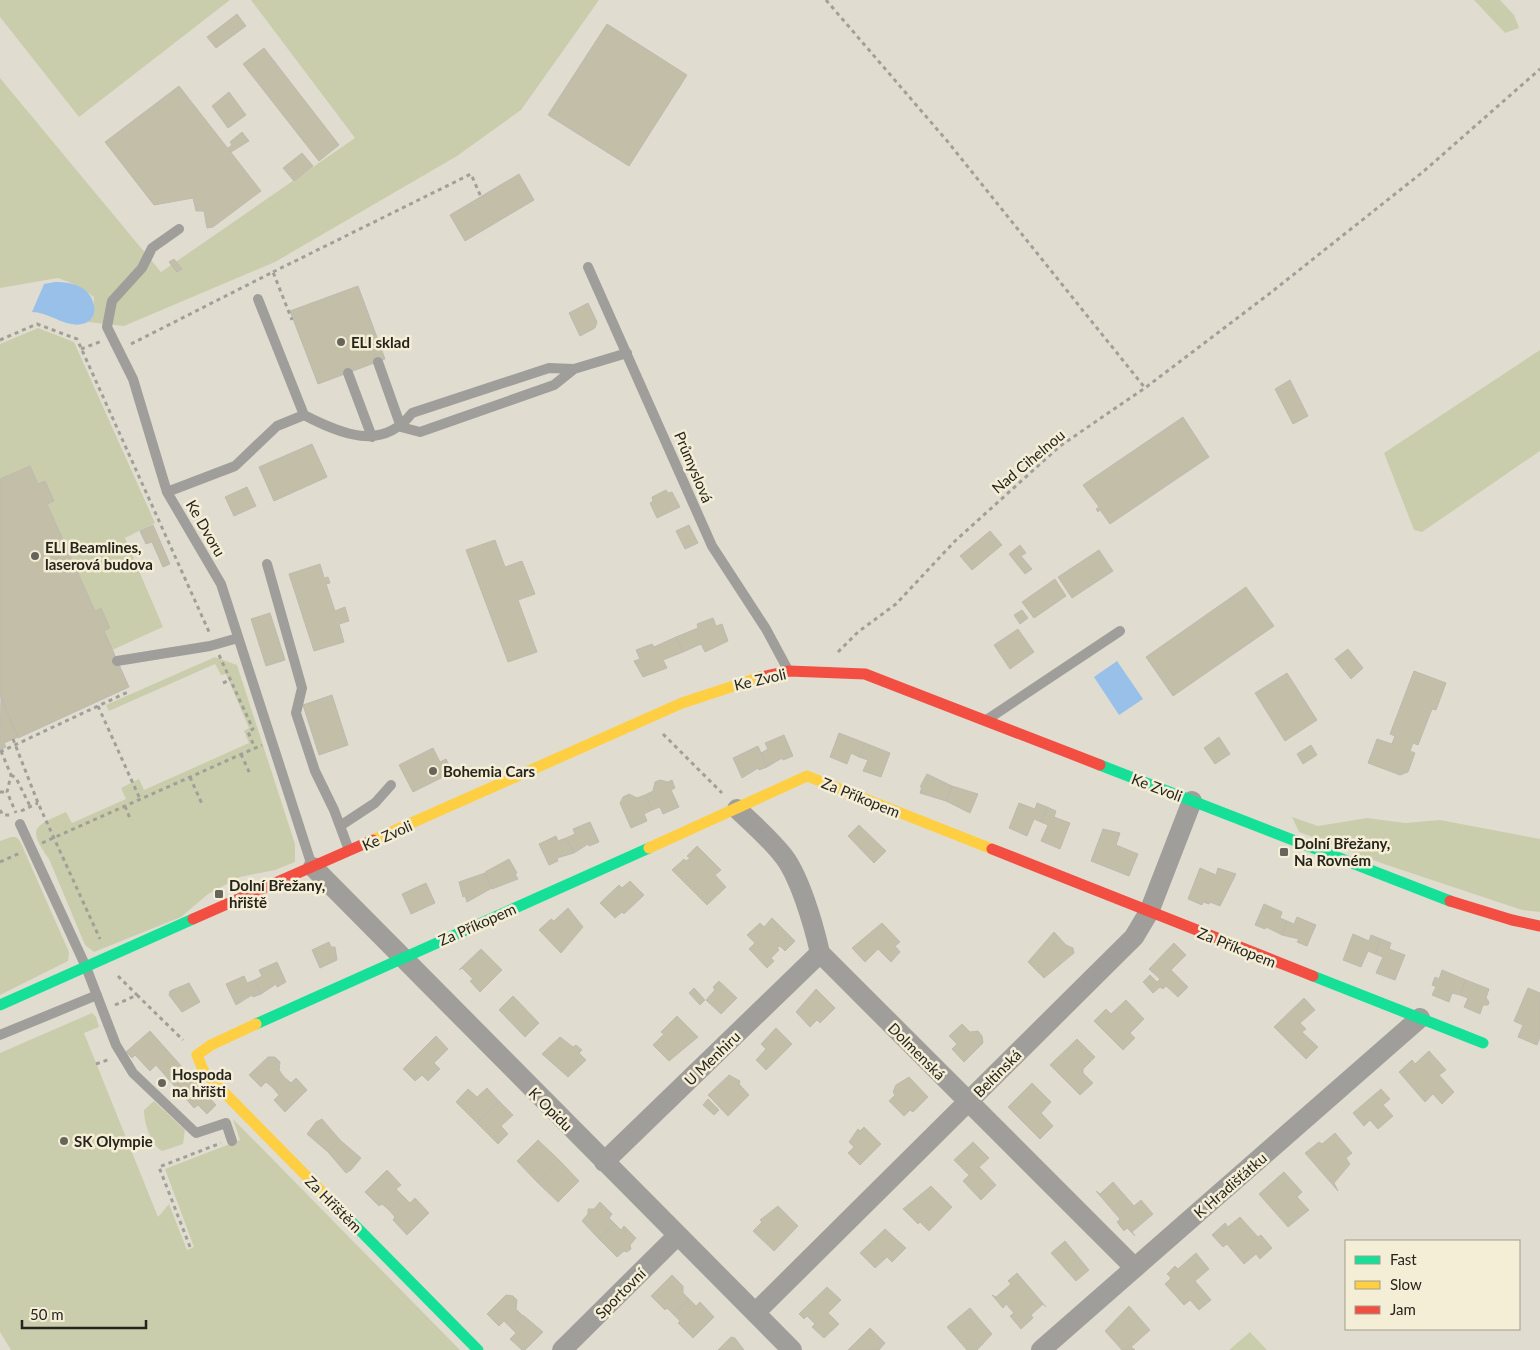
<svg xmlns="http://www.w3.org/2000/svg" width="1540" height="1350" font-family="Lato,sans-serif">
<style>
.green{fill:#cacdab}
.water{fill:#98c0e8}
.building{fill:#c3bea7;stroke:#bdbab0}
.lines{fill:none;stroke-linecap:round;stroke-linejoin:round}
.path{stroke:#a19f99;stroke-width:3;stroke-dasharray:4 4;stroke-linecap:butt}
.lane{stroke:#a09e9a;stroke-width:10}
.street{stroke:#a09e9a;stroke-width:20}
.fast{stroke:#16e098;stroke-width:11}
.slow{stroke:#ffcf43;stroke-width:11}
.jam{stroke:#f24e42;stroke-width:11}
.poi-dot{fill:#67655b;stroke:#f4eed7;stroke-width:2}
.labels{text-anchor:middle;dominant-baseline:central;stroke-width:5;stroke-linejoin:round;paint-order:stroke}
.poi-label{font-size:15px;font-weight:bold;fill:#26241c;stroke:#f4eed7;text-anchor:start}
.street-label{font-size:15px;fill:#26241c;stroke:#f4eed7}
</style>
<rect width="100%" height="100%" fill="#e0ddd0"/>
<path class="green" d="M0,0H230L79,117L0,17Z
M251,0H599L521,110L457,156L275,262L124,326L88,322L93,317L94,297L79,286L58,278L0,288V78L161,272L355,138Z
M1474,0H1500L1514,15L1519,28L1505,33Z
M38,328L74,342L155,523L125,538L163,627L112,650L104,631L110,628L101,608L95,611L47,504L53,501L45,481L38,484L30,466L0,479V344Z
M1540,350V451L1422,532L1414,530L1384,453Z
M215,657L237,665L295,844V862L275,870L240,877L208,894L181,917L94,952L85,945L49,859C26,827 35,826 66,812L72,823L126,799L121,788L139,779L144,790L249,743L244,731L249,728L226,674L221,675L215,664L109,711L106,705Z
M1292,817L1318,826L1367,818L1405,823L1440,820L1540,839V912L1522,910L1384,864L1299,832Z
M11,837H16L20,841L69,952L68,961L0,995V841Z
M92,1013L96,1017L99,1027L84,1033L158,1217L169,1204L187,1250L194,1247L165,1169L240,1140L233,1119L460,1350H11L0,1332V1053Z
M154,1101L185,1130L183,1144L162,1151C151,1145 144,1123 144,1110Z
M1250,1332L1267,1350H1229Z"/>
<path class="water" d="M55,282C65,282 77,283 85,290C96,299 100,321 82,324C66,328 49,312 32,312L44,284Z
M1117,661L1143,699L1119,715L1094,677Z"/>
<path class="building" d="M237,14L246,26L216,48L207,37Z
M607,24L687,75L629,166L548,115Z
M264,48L339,145L319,161L243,64Z
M179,86L261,191L213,227L207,228L204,211H196L193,198L154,205L105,142Z
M229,92L246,115L228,128L212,106Z
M242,132L249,141L231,152L228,148L232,145L230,142Z
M302,153L313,166L294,181L283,168Z
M519,174L534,200L465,241L450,215Z
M174,259L182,269L177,272L169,262Z
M358,286L385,359L318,384L290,311Z
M588,303L597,322L595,328L580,336L569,313Z
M1290,380L1308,416L1293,424L1275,389Z
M1183,417L1209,457L1110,524L1100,510L1098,512L1096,509L1099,507L1083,485Z
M312,444L327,477L274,501L259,467Z
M30,466L38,484L45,481L54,501L47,504L95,611L101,608L110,628L104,631L129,687L18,738L0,695V479Z
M247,487L256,506L234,516L225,497Z
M666,490L668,493L672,492L680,507L657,518L650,503L653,501L652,497Z
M153,525L170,564L163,567L152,542L146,544L140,531Z
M689,525L698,543L685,549L676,531Z
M990,531L1002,545L972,570L960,556Z
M495,540L505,567L522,561L535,594L518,600L537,652L508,662L466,550Z
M1020,545L1026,553L1021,556L1032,569L1025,574L1009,554Z
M1099,550L1113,571L1072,598L1058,577Z
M320,564L324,578L328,577L330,583L326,584L335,611L345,607L349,621L339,624L344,642L314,651L289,574Z
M1055,579L1066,596L1034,618L1022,602Z
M1246,587L1274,626L1173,696L1146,657Z
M1022,610L1028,618L1020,624L1014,615Z
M270,613L285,660L266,666L251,619Z
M713,618L716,626L722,624L728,641L705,652L701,644L683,652L676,637L698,628L697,624Z
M1018,629L1034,652L1010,669L994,645Z
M676,637L683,652L663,660L667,668L643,677L634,661L640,659L636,650L652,644L654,647Z
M1348,649L1363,668L1351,679L1335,659Z
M1414,671L1446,683L1436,710L1432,709L1418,745L1413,743L1410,751L1415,753L1408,772L1400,775L1368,763L1377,739L1392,744L1395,736L1390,734Z
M1287,673L1317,720L1285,741L1255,693Z
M332,695L348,745L319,755L303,705Z
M1,697L18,737L4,743L6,747L0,750Z
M839,733L865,743L859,757L851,753L847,764L830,757Z
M784,735L793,756L783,760L782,758L767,767L761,753L768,749L765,743Z
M1219,737L1230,754L1215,764L1204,748Z
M865,743L890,753L881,777L863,771L868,760L859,757Z
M1311,745L1317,755L1303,764L1297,754Z
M758,746L767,767L759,770L758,768L742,778L733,758Z
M433,748L440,762L446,759L453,772L413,792L399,765Z
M927,774L952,786L946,801L920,793L922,787H920Z
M660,780L668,782L672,780L675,788L671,790L679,807L663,814L660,807L652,810L645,795L653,791L655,782Z
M952,786L978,794L970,813L946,801Z
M629,794L637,798L645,795L652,810L644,814L647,821L631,828L620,803L623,797Z
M1019,803L1035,809L1037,803L1047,807L1041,822L1034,819L1027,836L1009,828Z
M1047,807L1056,811L1054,817L1070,823L1060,849L1041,841L1048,825L1041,822Z
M590,822L599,842L589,846L588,844L574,853L566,838L575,834L573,829Z
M859,825L886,851L874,863L848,836Z
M1103,829L1120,833L1116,845L1138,854L1129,876L1091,861Z
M556,836L558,841L566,838L574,853L557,858L558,861L549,865L539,844Z
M697,846L721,870L715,875L726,887L707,905L672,870L684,859L686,861L690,858L687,856Z
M509,859L517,873L515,874L518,879L492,889L485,872Z
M1200,868L1216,875L1218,868L1236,874L1220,906L1210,902L1209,904L1203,902L1202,905L1188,899Z
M485,873L492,888L467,902L465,896L463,897L459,882Z
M630,881L644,895L624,914L622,912L615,918L600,903L619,885L622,888Z
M426,883L435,903L411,914L402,894Z
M1264,904L1282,912L1280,918L1287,921L1282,935L1266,927L1265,929L1255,925Z
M568,908L583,927L561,953L539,930L551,919L554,921Z
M1297,917L1316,925L1307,946L1297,942L1299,939L1282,935L1287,921L1294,924Z
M772,918L795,941L785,951L780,946L777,948L779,950L771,958L774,961L767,968L749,949L755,943L747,935L760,923L764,927Z
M882,923L900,942L895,946L900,952L891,962L878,949L865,962L852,948Z
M1054,932L1066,945L1073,948L1074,953L1044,978L1028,962Z
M1353,934L1369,941L1371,935L1381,939L1375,954L1368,951L1361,967L1343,960Z
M1381,939L1391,943L1389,949L1405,955L1395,980L1376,973L1383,957L1375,954Z
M329,942L331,947H335L337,960L320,968L312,950Z
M1174,943L1186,955L1171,970L1188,987L1178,997L1166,986L1163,989L1160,987L1153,993L1143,982L1150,975L1157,982L1160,979L1149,969Z
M481,949L502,970L480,992L470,981L473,979L462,968L459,970Z
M277,962L286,982L277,987L276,984L261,994L255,980L262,976L259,970Z
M1442,970L1466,980L1460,995L1452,993L1449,1002L1432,995L1436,987L1432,985L1435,977L1439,979Z
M244,976L247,983L255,980L261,994L253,997L252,995L236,1005L226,984Z
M1466,980L1489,989L1486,998L1489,1002L1488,1005H1483L1480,1014L1464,1007L1468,998L1460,995Z
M719,981L737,998L721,1014L706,1000L715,990L713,987Z
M189,983L200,1002L182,1012L169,995L170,991Z
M694,988L705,1000L700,1005L689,993Z
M1528,988L1540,993V1037L1537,1045L1518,1037L1523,1025L1514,1021Z
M816,989L835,1008L820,1023L817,1020L810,1027L796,1012Z
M513,996L539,1023L525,1037L499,1010Z
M1304,998L1315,1010L1300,1023L1306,1029L1302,1032L1318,1047L1306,1059L1274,1027Z
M1126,1000L1144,1019L1130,1033L1135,1038L1123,1050L1094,1021L1106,1009L1111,1014Z
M677,1016L698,1037L669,1061L653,1045L664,1034L661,1032Z
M962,1024L970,1032L978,1031L982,1036L983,1043L964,1062L952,1049L957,1044L949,1036Z
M776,1028L792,1044L766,1070L756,1060L766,1049L761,1044Z
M150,1031L216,1105L207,1114L198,1105L194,1108L156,1065L150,1071L135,1055L132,1058L126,1052Z
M436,1036L448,1049L434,1063L440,1069L428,1081L422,1075L415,1081L403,1069Z
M560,1037L573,1047L576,1045L582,1050L579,1053L586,1060L568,1077L542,1054Z
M1077,1039L1095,1057L1083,1069V1073L1093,1083L1080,1095L1050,1065Z
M1429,1051L1446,1070L1439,1075L1454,1092L1442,1104L1433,1094L1425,1102L1399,1072L1412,1060L1415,1064Z
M268,1057H275L280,1062L279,1070L284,1077L273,1088L266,1082L261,1087L249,1075Z
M729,1075L740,1081L739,1084L749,1095L728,1116L708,1095Z
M284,1077L291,1083L296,1078L307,1090L285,1112L274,1100L279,1095L273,1088Z
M909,1077L928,1097L913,1112L910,1110L904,1116L889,1101L895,1095L893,1092L896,1085Z
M1032,1083L1051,1102L1041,1113L1053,1126L1040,1139L1008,1107Z
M487,1088L499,1101L477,1123L456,1102L468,1089L477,1097Z
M1381,1089L1390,1099L1383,1105L1393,1116L1378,1129L1370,1120L1364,1126L1353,1113Z
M708,1099L719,1110L714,1115L703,1105Z
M499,1101L513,1115L501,1126L508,1134L498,1144L477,1123Z
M322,1119L340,1140L328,1152L307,1134L316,1122Z
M864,1127L881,1144L860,1165L848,1153L854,1147L849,1142L858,1129L860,1131Z
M1335,1133L1352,1153L1346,1158L1350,1164L1334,1183L1338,1191L1305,1153L1319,1142L1322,1144Z
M340,1140L361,1158L351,1170L346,1173L328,1152Z
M538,1140L559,1160L537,1182L517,1161Z
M973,1142L989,1158L979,1167L996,1185L981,1200L963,1181L969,1175L954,1160Z
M559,1160L579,1181L558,1202L537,1182Z
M387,1170L401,1185L396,1189L403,1196L389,1210L382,1204L379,1206L365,1192Z
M1284,1172L1302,1192L1297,1197L1309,1210L1288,1227L1259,1194Z
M1113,1182L1134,1206L1141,1200L1153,1214L1132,1232L1135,1236L1127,1228L1124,1231L1117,1222L1120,1219L1096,1191L1100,1194Z
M931,1186L952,1207L929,1231L920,1222L918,1224L903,1209Z
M403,1196L410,1203L415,1198L429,1213L407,1235L393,1220L395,1217L389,1210Z
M600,1202L612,1214L609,1218L615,1224L599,1239L582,1221L588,1214V1209H594Z
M778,1206L798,1226L774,1251L753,1231L762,1222L760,1220Z
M1240,1217L1258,1237L1261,1235L1272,1248L1260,1259L1256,1254L1244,1264L1227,1244L1223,1247L1212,1235L1225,1223L1228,1227Z
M615,1224L621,1230L624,1226L636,1238L630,1245L631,1249L627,1252L624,1251L617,1257L599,1239Z
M885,1229L906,1248L892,1262L887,1257L875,1268L860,1253Z
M1065,1241L1089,1270L1076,1281L1051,1253Z
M1196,1253L1209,1269L1195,1281L1211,1300L1199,1310L1190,1300L1184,1305L1165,1284L1171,1278L1167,1274L1175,1266L1178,1269Z
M1017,1273L1046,1307L1043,1304L1031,1315L1033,1318L1021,1329L1010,1316L1014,1313L1006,1304L1003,1308L992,1295L996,1297L1011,1284L1008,1281Z
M672,1275L683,1286V1293L689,1299L674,1315L667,1308L665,1310L651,1296Z
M827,1287L841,1300L828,1313L839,1324L824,1338L812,1327L815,1324L807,1316L804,1319L799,1314Z
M506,1295L513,1296L517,1300L516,1309L522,1315L510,1327L504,1321L499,1326L487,1314Z
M689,1299L696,1306L700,1302L714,1317L693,1338L678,1323L680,1321L674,1315Z
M1129,1306L1150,1330L1131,1347L1135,1350H1122L1105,1331Z
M970,1308L992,1334L977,1350H967L947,1327Z
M523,1315L543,1332L525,1350H522L510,1339L516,1333L510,1327Z
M870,1328L885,1343L879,1350H848Z
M731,1337L735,1338L744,1350H718Z"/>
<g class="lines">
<path class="path" d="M826,0L948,142L1145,388
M273,272L471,174L481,197
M0,340L37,324L77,339L210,634
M131,344L273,272L292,320
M81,349L102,341
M838,652L858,632L896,604L955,541L1060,446L1145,388L1269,294L1424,171L1540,69
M219,655L253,729L248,732L255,748
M223,683L230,680
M98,706L140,799
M663,734L722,793
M13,739L38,803L100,939
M1,751L11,775L7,792L16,813
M0,752L130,691
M241,754L250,774
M11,775L16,778L30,806
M190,777L202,804
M0,792H7
M125,806L131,821
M0,810L3,815H10
M21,811L38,803
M42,843L262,745
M0,862L20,853
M118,976L137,995
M115,1005L137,995L183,1040
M96,1064L110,1059
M190,1247L159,1167L221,1143"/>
<path class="lane" d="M179,229L152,248L142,268L112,301L107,327L133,379L167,492L221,584L312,866
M588,267L712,546L766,629L788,670
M258,299L304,415
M378,362L401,427
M348,373L372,437
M401,427L420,432L554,385L574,369L627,353
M167,492L235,466L277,426L304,415C341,434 382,452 412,413L549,368L574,369
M267,564L302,688L296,713L315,771L334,810L349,850
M117,661L210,646L238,638
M988,719L1120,631
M20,824L86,967L116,1045L133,1073L196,1133L226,1123L232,1141
M340,826L375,803L391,785
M0,1035L97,995"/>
<path class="street" d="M737,809C752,823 768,837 781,853C799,873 814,926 820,953L1135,1268
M313,867L792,1350
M604,1162L820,953
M755,1313L1134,937L1149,912L1192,801
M562,1350L677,1236
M1041,1350L1420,1018"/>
<path class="fast" d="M1100,765L1450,901
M1313,976L1483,1043
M0,1005L193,919
M256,1024L649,848
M327,1197L478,1350"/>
<path class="slow" d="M373,840L682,703L761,677
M649,848L807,776L992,849
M256,1024L211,1045L197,1055L204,1072L327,1197"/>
<path class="jam" d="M761,677L789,671L865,674L1100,765
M992,849L1313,976
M1450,901L1512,920L1540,926
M193,919L373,840"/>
</g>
<g class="poi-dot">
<circle cx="341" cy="342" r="5"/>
<circle cx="35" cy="556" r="5"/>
<circle cx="433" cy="771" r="5"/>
<rect x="1279" y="847" width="10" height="10" rx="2.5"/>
<rect x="214" y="889" width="10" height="10" rx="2.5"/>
<circle cx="162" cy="1083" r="5"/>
<circle cx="64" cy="1141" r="5"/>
</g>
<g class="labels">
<g class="poi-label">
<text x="351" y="342">ELI sklad</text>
<text x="45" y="547">ELI Beamlines,<tspan x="45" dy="17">laserová budova</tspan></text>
<text x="443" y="771">Bohemia Cars</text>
<text x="1294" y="843">Dolní Břežany,<tspan x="1294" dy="17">Na Rovném</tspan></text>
<text x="229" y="885">Dolní Břežany,<tspan x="229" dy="17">hřiště</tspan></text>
<text x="172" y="1074">Hospoda<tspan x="172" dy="17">na hřišti</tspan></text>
<text x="74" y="1141">SK Olympie</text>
</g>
<g class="street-label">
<text transform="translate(1028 461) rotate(-40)">Nad Cihelnou</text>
<text transform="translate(694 467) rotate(67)">Průmyslová</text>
<text transform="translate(206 528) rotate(60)">Ke Dvoru</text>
<text transform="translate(760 679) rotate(-13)">Ke Zvoli</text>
<text transform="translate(1157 787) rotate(21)">Ke Zvoli</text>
<text transform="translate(861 797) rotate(22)">Za Příkopem</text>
<text transform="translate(387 835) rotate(-24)">Ke Zvoli</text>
<text transform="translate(477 924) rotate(-24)">Za Příkopem</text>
<text transform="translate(1237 947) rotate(22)">Za Příkopem</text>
<text transform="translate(917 1051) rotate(45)">Dolmenská</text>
<text transform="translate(712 1058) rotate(-44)">U Menhiru</text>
<text transform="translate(997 1073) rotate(-45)">Beltinská</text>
<text transform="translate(551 1109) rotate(45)">K Opidu</text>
<text transform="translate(1230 1185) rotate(-41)">K Hradišťátku</text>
<text transform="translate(334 1204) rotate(45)">Za Hřištěm</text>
<text transform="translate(620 1293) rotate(-45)">Sportovní</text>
</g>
</g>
<rect x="1345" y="1240" width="175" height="90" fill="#f4eed7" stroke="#a29d8c"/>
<rect x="1355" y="1256" width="25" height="8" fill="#16e098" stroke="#a29d8c"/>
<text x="1390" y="1265" font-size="15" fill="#26241c">Fast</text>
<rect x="1355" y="1281" width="25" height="8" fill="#ffcf43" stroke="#a29d8c"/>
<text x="1390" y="1290" font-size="15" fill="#26241c">Slow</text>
<rect x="1355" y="1306" width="25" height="8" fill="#f24e42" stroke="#a29d8c"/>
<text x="1390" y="1315" font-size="15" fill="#26241c">Jam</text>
<path d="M22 1320v8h124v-8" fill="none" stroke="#26241c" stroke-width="2.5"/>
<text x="30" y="1320" font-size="15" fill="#26241c" stroke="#f4eed7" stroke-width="4" paint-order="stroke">50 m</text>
</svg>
